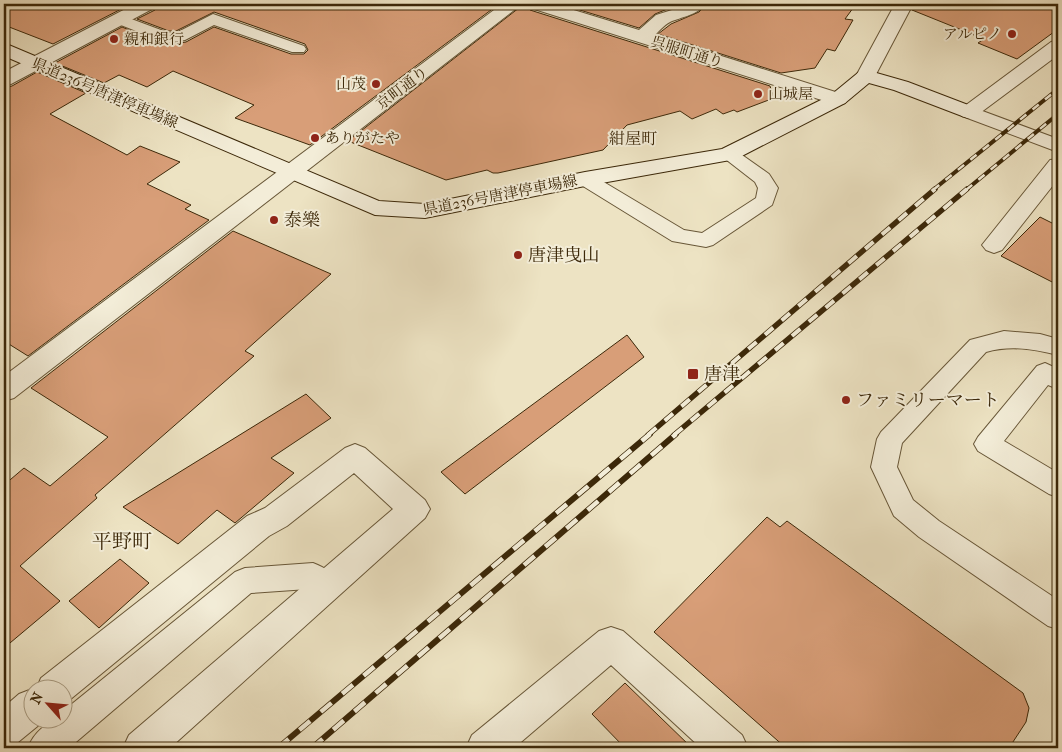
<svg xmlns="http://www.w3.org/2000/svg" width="1062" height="752" font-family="'IM FELL French Canon','Noto Serif JP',serif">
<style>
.building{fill:#d89e78;stroke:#3c2809}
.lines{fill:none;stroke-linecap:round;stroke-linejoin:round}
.service-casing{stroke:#685738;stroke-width:2}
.minor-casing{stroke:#685738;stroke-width:2}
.tertiary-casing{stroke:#685738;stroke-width:2}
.secondary-casing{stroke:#3c2809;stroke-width:2}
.service{fill:#f3edd8;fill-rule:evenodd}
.minor{fill:#f3edd8;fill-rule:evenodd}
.tertiary{fill:#f3edd8;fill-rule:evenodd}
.secondary{fill:#f3edd8;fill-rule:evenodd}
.rail-far2-casing{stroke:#3c2809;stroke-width:4}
.rail-far1-casing{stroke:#3c2809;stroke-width:5.5}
.rail-casing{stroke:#3c2809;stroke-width:6}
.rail-far2{stroke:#f3edd8;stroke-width:2.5;stroke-dasharray:8;stroke-linecap:butt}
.rail-far1{stroke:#f3edd8;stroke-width:4;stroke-dasharray:11;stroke-linecap:butt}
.rail{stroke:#f3edd8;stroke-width:4.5;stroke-dasharray:14;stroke-linecap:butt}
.poi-dot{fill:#8f2418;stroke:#f3edd8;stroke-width:2}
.labels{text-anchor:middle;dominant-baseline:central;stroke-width:4;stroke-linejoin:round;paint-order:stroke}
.far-poi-label{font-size:15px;fill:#3c2809;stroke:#f3edd8;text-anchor:start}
.far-street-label{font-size:15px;fill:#3c2809;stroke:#f3edd8}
.far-quarter-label{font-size:16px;fill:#3c2809;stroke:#f3edd8}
.poi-label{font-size:18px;fill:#3c2809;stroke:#f3edd8;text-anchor:start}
.quarter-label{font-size:20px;fill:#3c2809;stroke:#f3edd8}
</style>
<rect width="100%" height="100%" fill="#ede3c3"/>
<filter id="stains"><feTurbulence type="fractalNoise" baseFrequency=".004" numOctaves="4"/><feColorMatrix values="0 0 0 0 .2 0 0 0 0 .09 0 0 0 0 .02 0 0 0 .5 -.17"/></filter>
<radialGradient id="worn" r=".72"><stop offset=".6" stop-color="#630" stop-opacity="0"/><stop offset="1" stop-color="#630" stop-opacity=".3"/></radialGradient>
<path class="building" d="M4,4H131L53,44L4,25Z
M159,4H499L310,145L235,118L254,105L173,71L147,87L119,75L104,83L55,63L122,27L166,45L186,42L214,27L291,54H304L308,50L305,44L214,12L176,31H169L137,19L155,10Z
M524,4H526L530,10L770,86L774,98L737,112L734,110L723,114L716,109L692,119L680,111L627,125L603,150L498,173H493L487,170L446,180L348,141Z
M560,4H680L655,14L639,28Z
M707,4H856L845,19L853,20L835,51L827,49L815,68L781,73L658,34L671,24L699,12Z
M915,4H1058V29L1017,59L978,43L984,39L912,10Z
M37,72L86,93L50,114L127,155L140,146L180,162L147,184L191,205L185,209L209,220L28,356L4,341V88L12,86Z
M1040,217L1058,226V285L1001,256Z
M233,231L331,274L245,351L254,356L95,495L97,498L20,566L60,601L4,648V485L24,468L50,486L108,437L31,388Z
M627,335L644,357L465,494L441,472Z
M306,394L331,418L271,458L294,473L235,523L217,510L178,544L123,507Z
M767,517L780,527L787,521L1023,693L1029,708L1026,722L1009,748H786L654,632Z
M120,559L149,583L99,628L69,601Z
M625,683L692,748H625L592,714Z"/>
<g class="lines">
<g class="service-casing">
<path id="service" d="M118,14L169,33H176L213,14L304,46L306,49L304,52H292L214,25L185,40L167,43L113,22L110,19L113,16Z
M728,148L735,150L769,174L778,188L772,205L713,245L706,247L672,241L578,183L575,179L578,175L585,173L592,175L684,230L702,233L756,198L758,188L755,182L719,154L721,150Z
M1004,331L1040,334L1058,339V355C1033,349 1011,345 986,352L902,443L897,467L913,500L939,521L1058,600V629L1048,626L919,537L894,516L871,467L877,439L881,432L970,340Z
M1045,363L1058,369V389L1048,385L1004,441L1058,473V497L1049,494L978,451L974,444L978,437L1037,366Z
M313,563C326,568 335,574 340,586L336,595L326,599L316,595L308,589L251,593L69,748H28C33,734 47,720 62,720V712L235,572L245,568Z"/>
</g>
<g class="minor-casing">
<path id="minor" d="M135,4H157L154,8L11,84L4,86V72Z
M502,4H522L14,398L4,401V376Z
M528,4H554L639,30L656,15L672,10L684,4H705C698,15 681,17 670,22C664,25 659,31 655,35L845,95L848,99L845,103L838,105L831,103L531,8Z
M1058,40V55L976,116L969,118L962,116L959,112L962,108L1051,42Z
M1058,159V179L1002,250L994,253L986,250L982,245L1050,160Z
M355,444L365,448L425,500L430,509L425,518L170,748H123L129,735L393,509L354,473L287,526L269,536L67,702L62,704V690H36L41,678L247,516L265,508L345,448Z
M611,627L623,631L742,735L748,748H701L611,665L514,748H466L472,735L599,631Z
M32,689V720H45L17,743L4,748V707L19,694Z"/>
</g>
<g class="tertiary-casing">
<path id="tertiary" d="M895,4H913L873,80L866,82L859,80L856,76Z
M969,106L1058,139V152L962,116L959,112L962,108Z"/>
</g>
<g class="secondary-casing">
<path id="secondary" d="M4,43L379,201L425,204L585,172L722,149L831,95L859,72L866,70L908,82L976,108L979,112L976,116L969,118L962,116L894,90L869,83L845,103L736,159L585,186L425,218L375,215L4,56Z"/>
</g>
<use href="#service" class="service"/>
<use href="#minor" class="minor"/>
<use href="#tertiary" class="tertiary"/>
<use href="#secondary" class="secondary"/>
<g class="rail-far2-casing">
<path id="rail-far2" d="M933,190L1058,89
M966,190L1058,114"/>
</g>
<g class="rail-far1-casing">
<path id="rail-far1" d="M648,435L935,189
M674,435L967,189"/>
</g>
<g class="rail-casing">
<path id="rail" d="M278,748L650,434
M312,748L676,434"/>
</g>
<use href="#rail-far2" class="rail-far2"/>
<use href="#rail-far1" class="rail-far1"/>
<use href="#rail" class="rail"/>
</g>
<g class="poi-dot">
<circle cx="1012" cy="34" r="5"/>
<circle cx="114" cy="39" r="5"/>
<circle cx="376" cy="84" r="5"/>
<circle cx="758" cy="94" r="5"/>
<circle cx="315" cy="138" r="5"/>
<circle cx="274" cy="220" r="5"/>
<circle cx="518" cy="255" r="5"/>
<rect x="687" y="368" width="12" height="12" rx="2.5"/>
<circle cx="846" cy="400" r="5"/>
</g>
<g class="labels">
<g class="far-poi-label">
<text x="1002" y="34" text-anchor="end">アルピノ</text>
<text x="124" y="39">親和銀行</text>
<text x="366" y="84" text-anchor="end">山茂</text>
<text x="768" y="94">山城屋</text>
<text x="325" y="138">ありがたや</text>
</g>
<g class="far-street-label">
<text transform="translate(687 52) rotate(17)">呉服町通り</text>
<text transform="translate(402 88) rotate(-37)">京町通り</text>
<text transform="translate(105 93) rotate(23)">県道236号唐津停車場線</text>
<text transform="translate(500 195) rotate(-11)">県道236号唐津停車場線</text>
</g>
<g class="far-quarter-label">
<text x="633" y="138">紺屋町</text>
</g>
<g class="poi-label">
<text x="284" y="220">泰樂</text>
<text x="528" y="255">唐津曳山</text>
<text x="704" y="374">唐津</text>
<text x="856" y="400">ファミリーマート</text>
</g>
<g class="quarter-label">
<text x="122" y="541">平野町</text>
</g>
</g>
<rect width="1062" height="752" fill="none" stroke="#ede3c3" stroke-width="20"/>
<rect x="5" y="5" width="1052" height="742" fill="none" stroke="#3c2809" stroke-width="2.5"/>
<rect x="10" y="10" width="1042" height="732" fill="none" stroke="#3c2809"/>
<g transform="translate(48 704) rotate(297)"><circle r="24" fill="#f3edd8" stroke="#aa9e85"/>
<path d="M0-4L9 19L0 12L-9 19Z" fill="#8f2418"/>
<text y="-8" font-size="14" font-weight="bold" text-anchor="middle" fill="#3c2809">N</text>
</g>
<rect width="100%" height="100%" filter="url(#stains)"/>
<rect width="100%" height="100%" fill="url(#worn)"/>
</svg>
